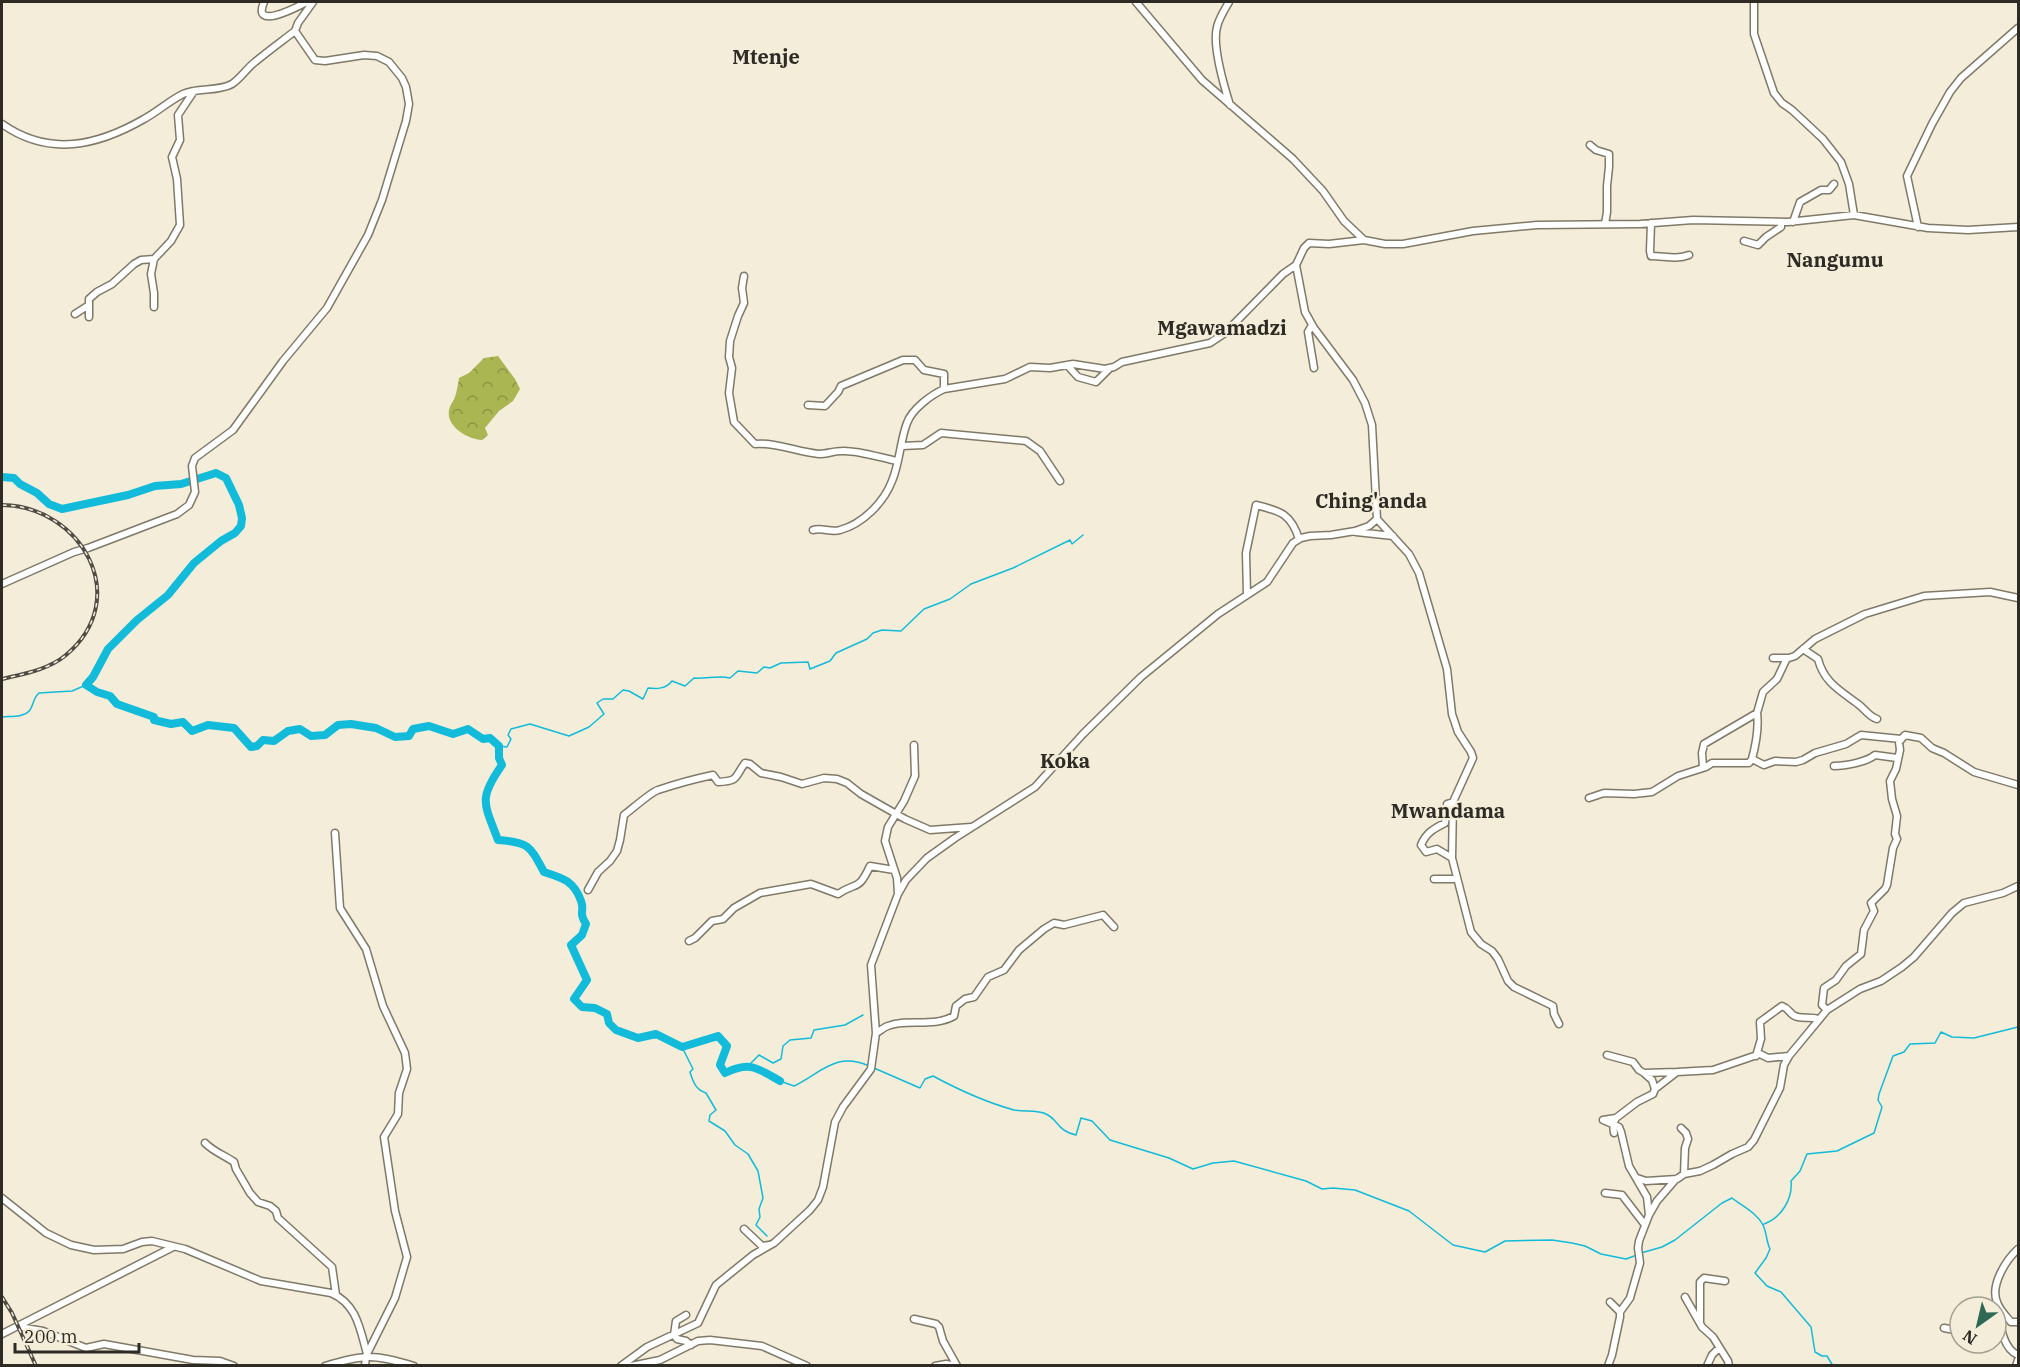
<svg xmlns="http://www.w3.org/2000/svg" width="2020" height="1367" font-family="'IBM Plex Serif',serif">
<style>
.forest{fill:url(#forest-crowns)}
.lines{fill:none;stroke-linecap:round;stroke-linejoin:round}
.stream{stroke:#12bbd9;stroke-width:1.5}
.river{stroke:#12bbd9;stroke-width:8}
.minor-casing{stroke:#7f7968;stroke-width:9}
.minor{stroke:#fff;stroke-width:6}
.rail-casing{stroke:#514d44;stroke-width:4}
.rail{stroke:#f3edda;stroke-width:1.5;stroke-dasharray:4.5;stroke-linecap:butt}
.labels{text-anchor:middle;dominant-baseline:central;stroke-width:4.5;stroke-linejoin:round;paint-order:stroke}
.quarter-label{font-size:20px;font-weight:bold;fill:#2e2b24;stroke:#f3edda}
</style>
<defs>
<pattern id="forest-crowns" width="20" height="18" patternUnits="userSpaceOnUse" patternTransform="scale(1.5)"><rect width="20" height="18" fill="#aab651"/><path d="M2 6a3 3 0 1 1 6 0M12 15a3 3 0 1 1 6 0" fill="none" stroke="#8b9443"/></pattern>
</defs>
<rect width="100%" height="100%" fill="#f3edda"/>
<path class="forest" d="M498,356L515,379L520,389L513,401L499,411L485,428L488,435L482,440C468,439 446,427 449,410C450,405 453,402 455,397C457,391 458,384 459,378L469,373L484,358Z"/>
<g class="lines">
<path class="stream" d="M2,717C10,716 24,718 30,710C34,704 33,698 39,693L72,691L86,685
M499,746L507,747L511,739L508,735L511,729L530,724L569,736L589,727L604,714L597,703L603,699H613L623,690L629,691L643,699L648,688C657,689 666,689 672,681L685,686L694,678C707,679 718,675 730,678L738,671L757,673L764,667L770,668L781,663L808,662L810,669L830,661L836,653L867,639L873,633L882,630L901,631L924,609L950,599L971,584L1013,568L1070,540L1072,544L1083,535
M682,1047L693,1069L690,1072C693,1082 696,1090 706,1093L716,1110L710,1115L709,1121L725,1131L735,1145L748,1154L758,1171L763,1198L759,1209L760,1217L756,1225L767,1236
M747,1067L759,1055L773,1063L781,1059L783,1046L790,1040L811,1038L814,1030L845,1025L863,1015
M874,1068L920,1088L925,1079L933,1076C959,1090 985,1102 1014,1110C1024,1112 1038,1110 1046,1114C1059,1120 1056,1130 1076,1135L1081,1118L1092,1121L1110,1140L1169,1158L1193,1169L1213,1163L1234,1161L1306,1181L1322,1189L1333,1188L1355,1190L1409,1211L1453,1245L1485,1252L1505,1241L1552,1240L1572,1243L1585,1246L1601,1254L1626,1259L1637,1255
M780,1081L794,1086C821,1073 836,1051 869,1066
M1764,1224C1781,1218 1793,1199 1791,1181L1800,1171L1807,1154L1837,1151L1874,1133L1882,1107L1878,1100L1879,1094L1893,1056L1904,1052L1910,1044L1935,1043L1941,1032L1952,1037L1974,1038L2018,1027
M1641,1253L1662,1247L1675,1240L1722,1203L1732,1198C1742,1206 1757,1213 1763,1225C1767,1233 1766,1241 1770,1249L1766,1258L1755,1273L1767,1286L1781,1292L1811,1327L1815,1352L1822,1356H1827L1833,1366"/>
<path class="river" d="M2,477L14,478L20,484L37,493L49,504L62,509L128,495L155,486L181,484L216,473L226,478L239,505L242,518L241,526L235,533L221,541L194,563L168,595L137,620L108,649L93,677L86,685L97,692L110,696L117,704L154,717V720L171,724L183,722L192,731L208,725L234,728L251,747L257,746L263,740L274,741L288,731L300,729L311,736L325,735L338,725L351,724L376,728L395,737L409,736L413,729L429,726L453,734L468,729L483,739L490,738L499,746V758L502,765C478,799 484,803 498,840C529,842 530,846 544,872C563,878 574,881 581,901C585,911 578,912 586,924L582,935L571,945L587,980L574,999L582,1007L595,1008L607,1014L609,1023L616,1030L638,1038L656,1034L682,1047L718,1036L727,1046L720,1065L725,1073C750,1061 757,1068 780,1081"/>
<g class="minor-casing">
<path id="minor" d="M264,2C251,32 299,6 307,2
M1136,2L1202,80L1293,159L1323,191L1344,221L1364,240
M1229,2C1225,9 1219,18 1217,27C1212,46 1224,86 1230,105
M1754,2V34L1774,93L1782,103L1792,110L1823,139L1841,162L1849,184L1854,215
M2,124C49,157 97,146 144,119C157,112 169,101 183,94C198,87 218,92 232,84C241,78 247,68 255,62C268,51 282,41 295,31
M1590,145L1596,150L1609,154V167L1607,186V212L1605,224
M1793,222L1800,202L1821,190H1829L1834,184
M1651,223L1650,251L1651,256C1665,256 1676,260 1689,255
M1918,227L1907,176L1932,124L1950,92L1961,78L2018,28
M1744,241L1758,245L1766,237L1781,227V222
M744,276L742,288L744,303L738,316L730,341L729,357L732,368L729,393L734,422L755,444C776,442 797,452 819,454C827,454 834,451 842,451C858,450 881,458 897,461
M89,305V317
M154,307V293L151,274L154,259L171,241L180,225L177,179L172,157L180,140L178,115L194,91
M75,314L89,305V299L97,292L112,284L134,264L141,260L154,259
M1312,325L1308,332L1314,368
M1067,365L1078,377L1096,382L1109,369
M808,405L825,406L838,392L841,386L903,360H915L924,370L944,374V389
M902,446L923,445L941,433L1026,441L1040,451L1060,481
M1377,519L1409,554L1419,573L1447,669L1452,714L1458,732L1471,752L1473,758L1453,802L1452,858L1471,932L1481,944L1492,951L1498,959L1508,981L1514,987L1553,1006L1554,1014L1559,1024
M813,530C822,527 831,533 840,530C863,524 884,502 892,481C900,462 900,441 907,423C912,409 931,395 944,389L1005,379L1030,367L1050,368L1073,364L1105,369L1114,367L1122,362L1210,343L1225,333L1283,274L1296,265
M1356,532L1393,536
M2,584L74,552L88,548L177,514L189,505L195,492L192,466L195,458L233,430L283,361L327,308L368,235L382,200L406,121L409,104L406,87L402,78L389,62L377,56L364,55L325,61L315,60L295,31L298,23L313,2
M1247,595L1246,553L1256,505C1281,511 1291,514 1299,539
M1803,649L1818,659C1824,683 1841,691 1858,704C1865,709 1869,717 1877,719
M1773,658H1789L1795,656L1815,639L1865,614L1924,596L1990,592L2018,598
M1752,759C1756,744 1759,728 1757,713
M1834,766C1845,766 1867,762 1875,755L1897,758
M1703,767L1702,753L1704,744L1757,713L1763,692L1777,679L1787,658
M1589,798L1604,793L1634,794L1652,792L1678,776L1706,767L1712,763H1749L1752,759L1764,765L1775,761L1796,762L1803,760L1815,753L1846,744L1861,735L1901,739
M335,833L340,908L366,949L383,1006L405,1053L407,1069L399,1093L398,1114L384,1137L395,1211L407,1257L395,1298L366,1356L365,1366
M1452,858L1437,849L1426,852L1421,845C1426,833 1433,829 1445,823L1447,804L1453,802
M1434,879H1457
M588,890L598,872L610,861L617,851L620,840L624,815C631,810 651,792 658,790C676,784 694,779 713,775L718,782C739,781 734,778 745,763L750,764L761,773L781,777L802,784L824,778L837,779L847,783L861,794L905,819L930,830L971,827
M898,893L897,878L885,841L888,827L904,801L915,776L914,745
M689,941L695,938L712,921L723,919L734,908L760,893L811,884L838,894C857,881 858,892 870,866L894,870
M1827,1010L1822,1005L1824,988L1836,980L1846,966L1861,954L1864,930L1874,911L1871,903L1885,889L1887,885L1893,848L1897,839L1895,834L1897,816L1892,799L1890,781L1896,769L1900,750L1899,742L1905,735L1921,738L1932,748L1944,753L1974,772L2018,785
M876,1033C880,1031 884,1027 888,1026C906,1018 933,1028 954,1016L956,1006L965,999L974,997L988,977L1004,970L1019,950L1044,929L1054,923L1064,925L1103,915L1114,927
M1607,1055L1633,1062L1639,1070L1644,1073L1677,1072
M1756,1056L1761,1039L1760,1022L1782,1006C1788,1008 1789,1012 1793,1015C1800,1020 1810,1016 1818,1019
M1644,1073L1652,1080L1655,1089
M1616,1118L1603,1120L1619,1127L1621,1132L1629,1166L1647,1197L1649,1215
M1681,1128L1686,1133L1688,1139L1685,1148L1684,1174
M1614,1133L1613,1124L1616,1118L1637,1102L1653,1094L1655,1089L1677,1072L1713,1070L1760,1054L1768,1058L1789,1056
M205,1143C214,1152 224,1155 234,1162L236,1169L250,1193L258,1202L270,1206L276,1211L278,1218L332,1267L336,1295
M1637,1178L1646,1181L1677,1179L1684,1174L1700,1171L1713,1165L1732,1154L1748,1147L1754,1140L1780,1088L1784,1065L1789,1056L1827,1010L1860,989L1881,981L1902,967L1914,957L1952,913L1964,903L2003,893L2018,886
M1605,1193L1622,1195L1645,1225
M2,1198L46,1233L71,1245L94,1250L123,1249L142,1242L152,1241L185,1249L261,1281L331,1293C357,1304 360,1329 367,1354
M744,1229L762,1246L769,1245
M2018,1249C2006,1260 1990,1285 1997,1302C1999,1309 2006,1316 2011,1322H2018
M1685,1297L1702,1327L1713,1337L1728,1361L1729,1366
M1997,1305C2000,1320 2001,1348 2018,1355
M1620,1312L1630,1298L1640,1263L1638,1248L1639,1241L1649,1215L1657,1201L1676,1179
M686,1315L676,1321L674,1335L677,1339L686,1341L691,1345
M914,1319L936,1324L939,1327L943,1341L957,1366
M1700,1322V1282L1704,1278L1725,1281
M19,1325L25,1328L43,1331L86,1348L104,1344L193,1360L220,1361L234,1366
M1944,1328L1960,1331
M2,1334L173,1247
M325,1366C364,1354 375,1354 414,1366
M621,1366L647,1347L698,1323L716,1285L753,1255L774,1243L810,1210L818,1200L823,1187L835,1122L843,1107L871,1069L876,1033L871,965L898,894L906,880L927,858L955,838L1035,787L1083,734L1141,677L1218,614L1267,582L1293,543L1301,538L1310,536L1331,535L1355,531L1369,526L1377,519L1372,425L1365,403L1353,380L1314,328L1305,312L1296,265L1304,248L1309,243L1329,244L1364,240L1385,244H1403L1473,231L1537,225L1640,224L1693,220L1788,222L1854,215L1928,228L1968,230L2018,227
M631,1366L660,1360L698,1341L710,1340L762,1346L807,1366
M935,1366L946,1364L956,1366
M1608,1366L1612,1355L1620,1317V1312L1610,1302
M1707,1366L1712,1355L1719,1348
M2016,1366L2018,1360"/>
</g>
<use href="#minor" class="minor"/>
<g class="rail-casing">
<path id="rail" d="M2,505C81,506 134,598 66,655C48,670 23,674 2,679
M2,1297L12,1313L36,1366"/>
</g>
<use href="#rail" class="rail"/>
</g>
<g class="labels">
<g class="quarter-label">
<text x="766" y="56">Mtenje</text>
<text x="1835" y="259">Nangumu</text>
<text x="1222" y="327">Mgawamadzi</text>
<text x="1371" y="500">Ching'anda</text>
<text x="1065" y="760">Koka</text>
<text x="1448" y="810">Mwandama</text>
</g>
</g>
<rect width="2020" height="1367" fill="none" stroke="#2e2b24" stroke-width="6"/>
<g transform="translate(1978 1325) rotate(214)"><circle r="28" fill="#f3edda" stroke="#a49f91" stroke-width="1.5"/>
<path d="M0-4.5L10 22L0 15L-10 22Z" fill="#2d6954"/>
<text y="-9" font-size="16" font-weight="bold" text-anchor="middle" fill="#2e2b24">N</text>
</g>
<path d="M15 1343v9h124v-9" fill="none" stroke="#2e2b24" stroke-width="3"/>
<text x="24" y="1343" font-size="18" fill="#2e2b24" stroke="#f3edda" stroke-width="4.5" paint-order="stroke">200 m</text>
</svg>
